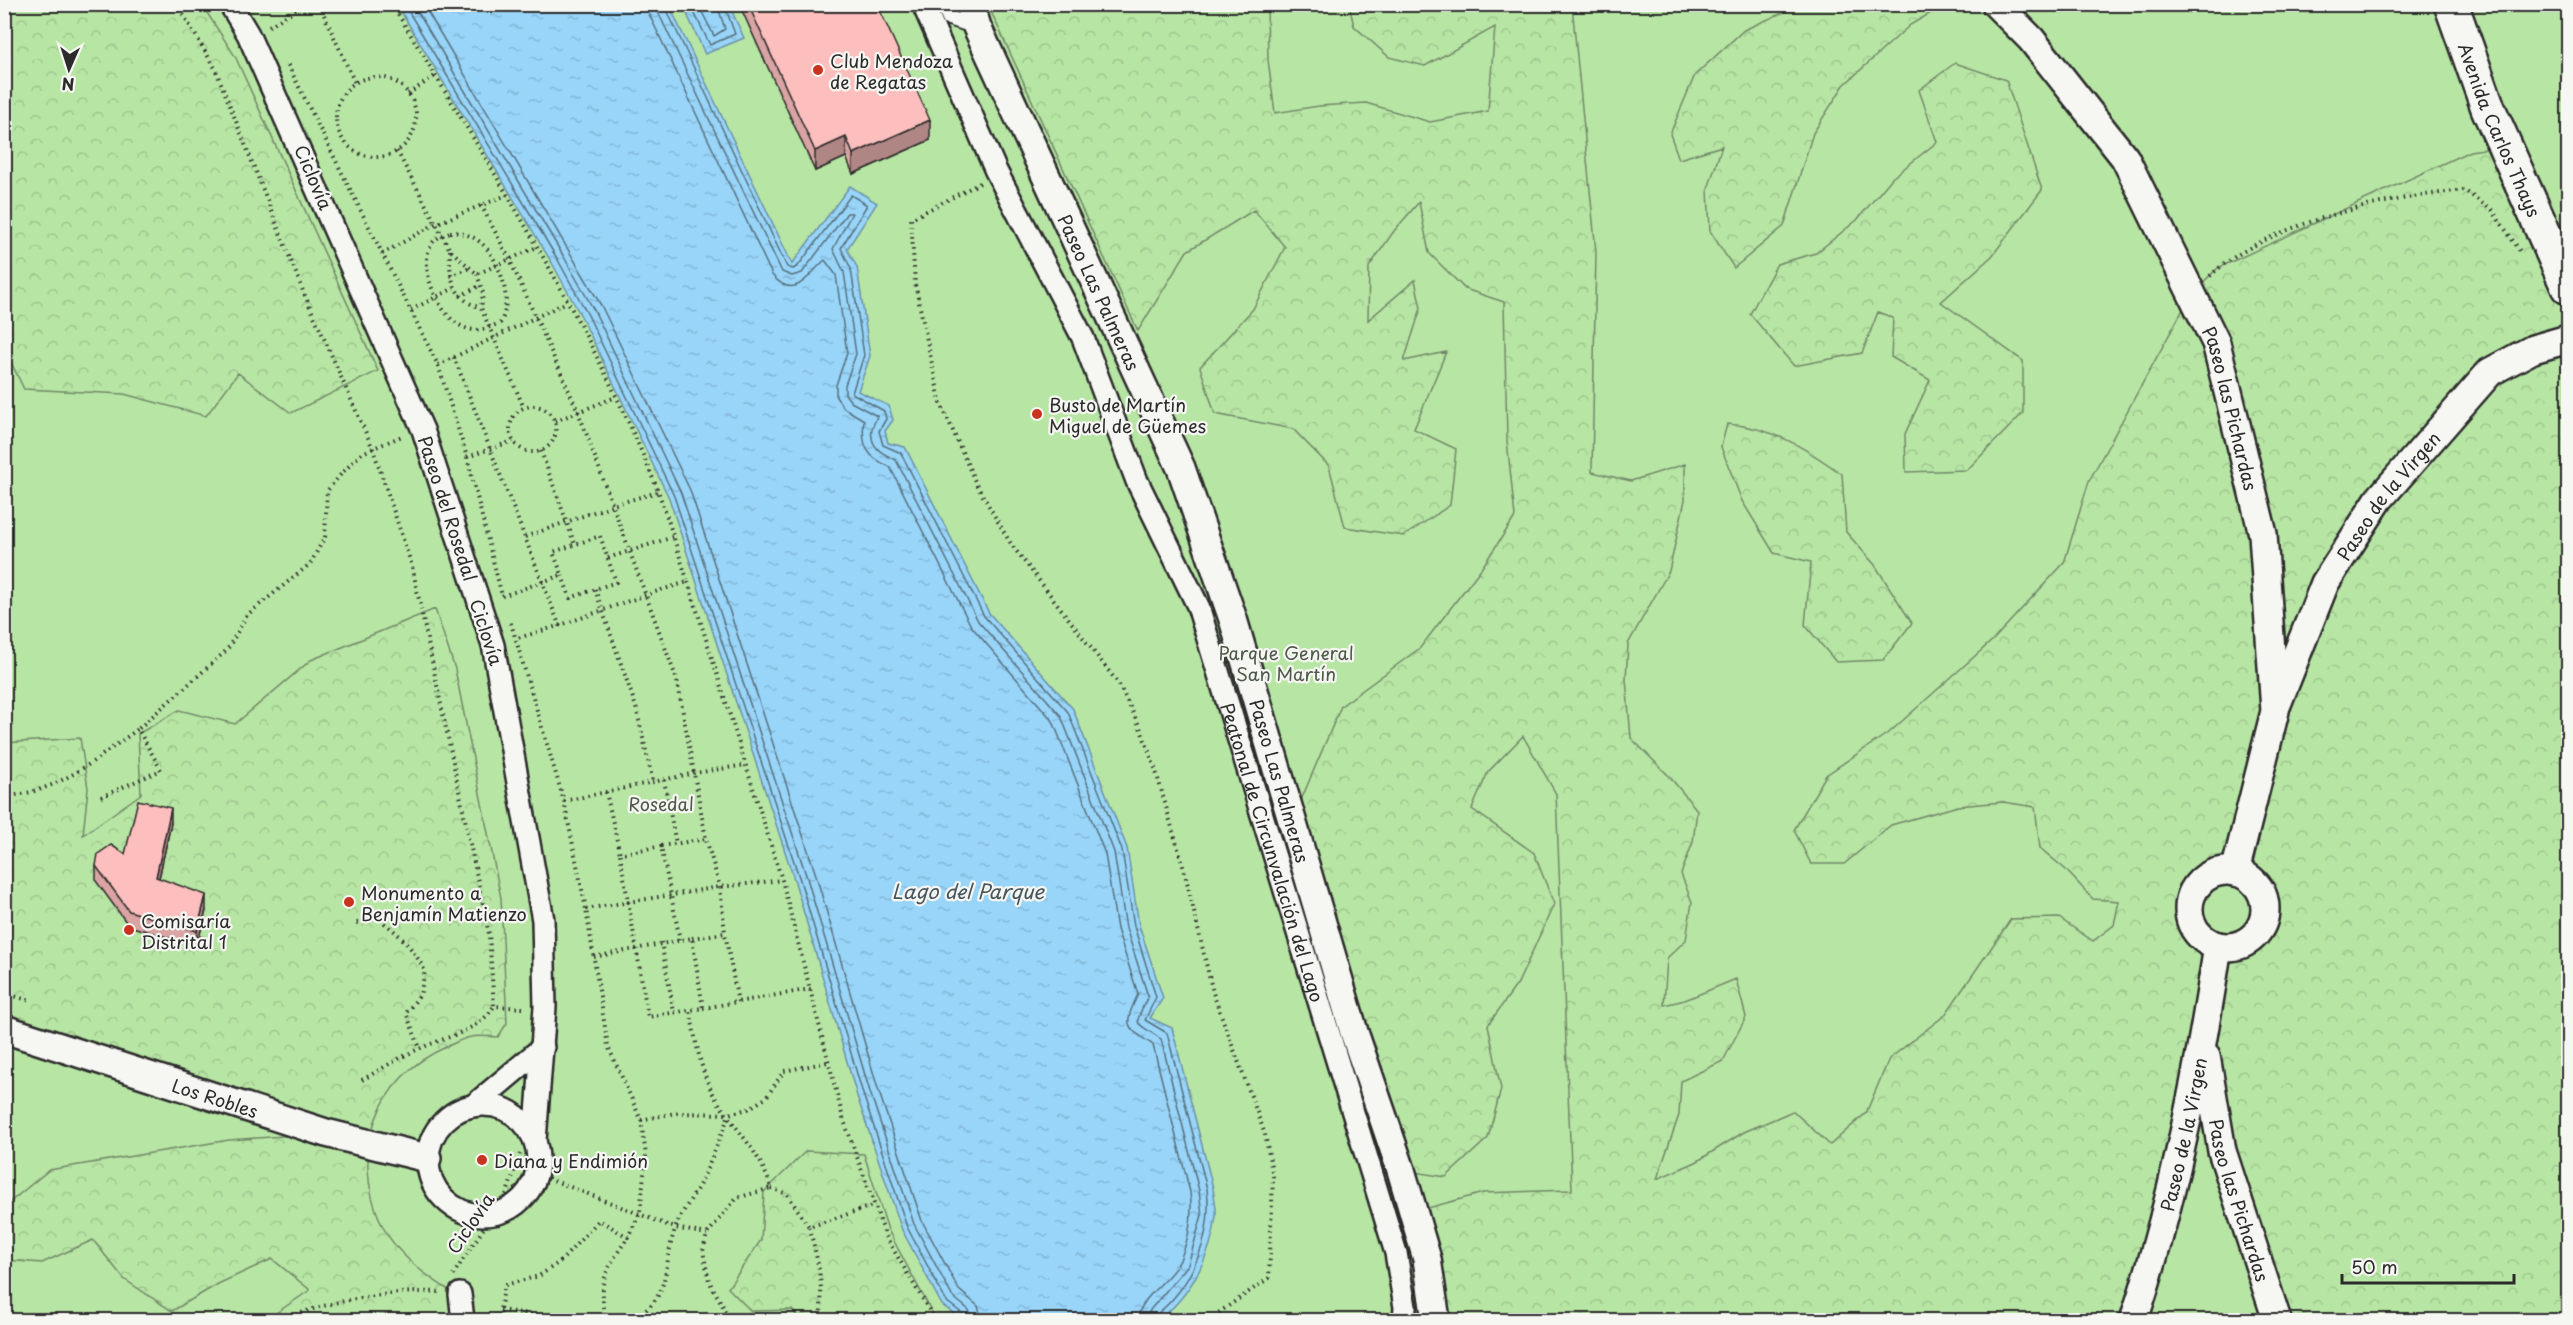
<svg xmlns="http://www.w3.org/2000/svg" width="2573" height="1325" font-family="'Playpen Sans',sans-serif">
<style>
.green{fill:#b7e5a4;stroke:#718868;stroke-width:1.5}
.forest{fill:url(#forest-crowns);stroke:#718868;stroke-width:1.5;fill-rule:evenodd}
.water{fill:url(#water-ripples);stroke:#6c91a7;stroke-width:1.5}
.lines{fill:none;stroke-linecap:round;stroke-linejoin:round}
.shore{stroke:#576f7d;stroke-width:1.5}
.service-casing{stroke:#2b2b2b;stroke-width:18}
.pedestrian-casing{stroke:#2b2b2b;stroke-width:26}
.minor-casing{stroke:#2b2b2b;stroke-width:32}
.tertiary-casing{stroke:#2b2b2b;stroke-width:38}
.path{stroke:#2b2b2b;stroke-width:4;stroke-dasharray:1.5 4.5;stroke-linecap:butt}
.service{stroke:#f6f6f2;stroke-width:14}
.pedestrian{stroke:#f6f6f2;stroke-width:21}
.minor{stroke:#f6f6f2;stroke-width:27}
.tertiary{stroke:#f6f6f2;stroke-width:33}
.wall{fill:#d9a4a3;stroke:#2b2b2b;stroke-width:1.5}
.shaded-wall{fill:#b08684;stroke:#2b2b2b;stroke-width:1.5}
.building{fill:#fcbfbd;stroke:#2b2b2b;stroke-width:1.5}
.poi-dot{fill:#c8321e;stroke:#f6f6f2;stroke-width:2}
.labels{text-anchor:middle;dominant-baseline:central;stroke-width:4.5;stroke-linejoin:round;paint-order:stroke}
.poi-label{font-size:18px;fill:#2b2b2b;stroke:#f6f6f2;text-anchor:start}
.street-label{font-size:18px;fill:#2b2b2b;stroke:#f6f6f2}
.park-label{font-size:18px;fill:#4e5a49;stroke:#f6f6f2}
.water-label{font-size:20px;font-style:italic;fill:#46565e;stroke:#f6f6f2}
</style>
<defs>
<pattern id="forest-crowns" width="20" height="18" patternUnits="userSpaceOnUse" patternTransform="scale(1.5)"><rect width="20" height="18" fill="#b7e5a4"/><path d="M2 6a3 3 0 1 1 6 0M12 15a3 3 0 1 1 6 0" fill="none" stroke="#9ec58d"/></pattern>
<pattern id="water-ripples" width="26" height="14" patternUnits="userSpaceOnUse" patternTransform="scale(1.5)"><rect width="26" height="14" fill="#98d5f9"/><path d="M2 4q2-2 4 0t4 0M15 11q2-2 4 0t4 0" fill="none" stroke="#83b7d6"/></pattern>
</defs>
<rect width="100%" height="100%" fill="#f8e6e2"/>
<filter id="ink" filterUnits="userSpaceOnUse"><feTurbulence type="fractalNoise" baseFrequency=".0167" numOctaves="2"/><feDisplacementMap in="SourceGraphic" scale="12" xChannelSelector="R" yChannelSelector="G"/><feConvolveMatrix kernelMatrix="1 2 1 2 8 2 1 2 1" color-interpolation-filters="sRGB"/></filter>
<g filter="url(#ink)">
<path class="green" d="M5,5H2568V1320H5Z"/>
<path class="forest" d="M5,4L202,5L235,56L378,371L291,413L238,373L206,416L124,394L24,389L5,350Z
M1939,4L1941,7L1910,25L1844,85L1813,133L1784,226L1734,268L1710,231L1708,189L1722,146L1679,159L1670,134L1695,75L1744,30L1800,5Z
M988,5H1267L1268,60L1275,113L1319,106L1366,103L1430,122L1488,111L1495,27L1425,66L1389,57L1354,26L1349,5H1572L1596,252L1592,472L1631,481L1685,464V500L1669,571L1628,644L1626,679L1631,738L1669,776L1697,810L1693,842L1681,874L1692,902L1686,940L1667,958L1664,1005L1685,1000L1736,979L1746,1017L1723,1061L1681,1081L1679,1115L1657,1179L1696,1162L1744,1132L1793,1111L1830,1145L1866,1113L1889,1059L1945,1015L2011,919L2059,918L2093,941L2114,925L2119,901L2093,899L2065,869L2040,848L2035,807L2003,802L1958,806L1891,825L1844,864H1811L1794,830L1826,775L1891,731L1994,639L2064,563L2089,481L2192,293L2218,268L2470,151L2505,146L2568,288V1320H2277L2204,1045L2134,1320H1436L1413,1212L1483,1193L1572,1190L1556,794L1523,736L1488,772L1472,809L1534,853L1554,904L1518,983L1488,1025L1501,1089L1488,1138L1446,1177L1401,1170L1293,819L1341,706L1420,648L1483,566L1515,517L1507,440L1504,302L1465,289L1429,253L1419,202L1394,231L1369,267L1368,320L1415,280L1421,308L1404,361L1446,352L1414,429L1456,449L1450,505L1404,536L1345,527L1329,466L1293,429L1215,414L1200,367L1253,309L1285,247L1254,210L1187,251L1138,331ZM2224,871C2307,878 2245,985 2199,934C2176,909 2196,878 2224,871Z
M1955,63L2006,80L2042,190L1992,256L1941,302L2023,361V413L1967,470L1906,472L1905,434L1930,380L1891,357L1893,318L1878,312L1862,353L1794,366L1750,314L1777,264L1816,253L1857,220L1892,178L1937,142L1919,90Z
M1727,424C1773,427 1805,448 1842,474L1846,532L1875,565L1912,623L1883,660L1836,662L1805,625L1811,562L1774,553L1742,501L1721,447Z
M435,609L455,669L501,898L507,1023L498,1037C490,1037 479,1035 471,1037C463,1038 453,1044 446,1047C375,1078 350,1153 381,1223C395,1253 424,1275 452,1292V1320H266L310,1290L272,1259L218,1284L172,1311L124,1279L93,1240L42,1263L5,1260L4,1214L10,1202L49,1170L229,1140L323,1133L5,1029V743L80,738L88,788L83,835L141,794L138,734L179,710L235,724L311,660Z
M806,1151L864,1154L888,1230L936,1320H801L792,1310L751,1311L728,1288L761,1240L764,1192Z"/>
<path class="water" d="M397,5H669L792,264L850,186L877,203L847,249L857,267L870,356L858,391L889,406L893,420L885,431L888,443L905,447L989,613L1073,709L1127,848L1139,925L1163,998L1150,1018L1172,1028L1213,1188C1214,1197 1217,1208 1216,1216C1212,1255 1189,1298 1158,1320H962L942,1305L902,1230L857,1096L795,882L669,498L582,318L552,263Z
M683,5H729L744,38L705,54Z"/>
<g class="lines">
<path class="shore" d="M404,4L558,260L588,315L674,496L800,880L863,1094L907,1227L946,1301L963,1314L965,1320
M413,4L564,257L595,312L681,493L807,878L870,1092L914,1224L952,1296L969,1310L973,1320
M423,4L602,307L690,490L816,875L878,1089L922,1221L959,1290L978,1306L982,1320
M648,4L650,16L772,275C796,303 809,273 825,260L836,275L847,353L836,385V397L844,408L864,420C861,445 866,457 890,467L971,626L1053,721L1105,854L1117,929L1138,994C1123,1027 1125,1026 1153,1045L1190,1192C1193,1215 1189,1239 1180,1260C1170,1282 1139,1296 1138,1320
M657,4L658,12L782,272L792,276L802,273L847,213H852L833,249L844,272L856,354L845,385V394L851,402L877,416C876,420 873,424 872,429C869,448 883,454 896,460L978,621L1061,716L1114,852L1126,928L1148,996C1133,1029 1133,1019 1161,1039L1199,1191L1202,1215L1188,1265L1150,1310L1147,1320
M664,4L787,267L793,269L798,266L851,195L867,205L841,248L851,269L864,355L852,393L884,411L886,419L879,431L883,445L901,453L984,616L1068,712L1122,850L1134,926L1156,997L1145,1020L1167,1033L1207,1189C1213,1235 1193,1285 1157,1314L1155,1320
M690,4L710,45L735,34L724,4
M698,4L714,36L725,29L717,4"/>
<g class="service-casing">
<path id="service" d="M943,4L949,18L977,27"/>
</g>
<g class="pedestrian-casing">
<g id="pedestrian">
<path id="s1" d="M230,4L248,34L423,430L493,645L543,920L545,1007L535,1141"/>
<path id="s2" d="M923,4L996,171L1083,338L1137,481L1198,606L1396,1253L1405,1307L1404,1320"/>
<circle cx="483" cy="1160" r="55"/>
<path d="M473,1106L543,1047"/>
<path d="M460,1294L463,1320"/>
</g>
</g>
<g class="minor-casing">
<g id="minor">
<path id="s3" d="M970,4L977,27L1181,468L1233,619L1354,1032L1401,1170L1427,1259L1436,1320"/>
<path id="s4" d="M1996,4L2031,39L2125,158L2216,343L2263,534L2275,711L2235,872"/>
<path id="s5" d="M2277,704L2325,583L2379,499L2490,372L2533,349L2568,339"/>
<circle cx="2227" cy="909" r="38"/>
<path id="s6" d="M4,1029L326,1133L427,1158"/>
<path id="s7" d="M2206,1056L2222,1151L2277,1320"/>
<path id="s8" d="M2134,1320C2174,1199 2199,1072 2218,946"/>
</g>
</g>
<g class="tertiary-casing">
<g id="tertiary">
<path id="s9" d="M2451,4L2488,108L2568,287"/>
</g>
</g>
<path class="path" d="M177,4L215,68L303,291L373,449L412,566L489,934L494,1006L523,1008
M319,4L355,83
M392,4C487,162 589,319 658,491C669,521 678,552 688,582C630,598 575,623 517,638
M269,26L305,4
M288,65L438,365L467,457L502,596
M336 117a40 40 0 1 1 80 0a40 40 0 1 1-80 0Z
M408,94L435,76
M397,151L450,250L477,274L537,247
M980,183L911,219L915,284L940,401L976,484L1011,544L1118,683L1140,727L1155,768L1185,873L1213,993L1265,1134L1273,1177L1269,1278L1208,1320
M481,205L509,258L578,411L677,680L706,839L720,887L725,933
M450,232C461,232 471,235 480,242C500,258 514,301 500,323C490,327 480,332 469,329C441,323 417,269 431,245C435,238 443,235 450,232Z
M450,250C449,276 452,299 481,308
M382,254L435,224L507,195
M477,274L483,293L481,308L524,408
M450,276L472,267
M2210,276C2267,222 2388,198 2464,190L2492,210L2520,251
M460,296L481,285
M411,310L454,288
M454,357L560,627
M438,365L567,302
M510 429a23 23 0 1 1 46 0a23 23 0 1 1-46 0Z
M555,421L616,397
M541,451L575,545
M467,457L513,441
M525,537L613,505L658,492
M608,558L673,537
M688,582L782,880L843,1118L886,1237L935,1320
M595,589L636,707L653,782
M502,596L562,575L553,552L600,536L616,582L570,598L562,575
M664,780L676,844
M606,792L620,854
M4,796C57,794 97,758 138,729
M101,797L161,770L138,729L227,650L247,615L310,564L325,537L327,491L342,473L362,453L402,436
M564,801L695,773L746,765
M661,846L620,854L648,1017L690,1010
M586,909L720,887L782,880
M357,923L375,917C396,929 414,949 425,971L420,995L406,1013L420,1048
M692,938L725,933L738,1002
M680,940L661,846L706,839
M661,942L674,1012
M594,957L692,938L703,1008L690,1010C695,1037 699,1064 711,1090C729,1124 760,1149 771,1188L737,1198L707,1234L703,1251L709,1281L730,1319L768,1315L771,1320
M4,993L31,1001
M703,1008L811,989
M362,1080C381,1069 400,1057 421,1048C445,1037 480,1031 494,1006
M641,1120L675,1113L729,1114L748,1109L766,1098L784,1071L828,1062
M537,1174L675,1228L707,1234
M771,1188L787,1194L809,1227L875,1205
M809,1227C818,1259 824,1287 820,1320
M453,1275L507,1193L520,1154
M500,1310L573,1320
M285,1320C321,1301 398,1290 439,1292
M502,1320L500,1310L505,1285L539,1276L561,1261L599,1220L628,1237L640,1213L646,1155L641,1120L608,1046L586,909L564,801L510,620
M606,1320C598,1278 605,1272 628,1237
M631,1320C673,1298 662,1267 675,1229C681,1212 694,1196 702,1180C712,1159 720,1137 729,1115"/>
<use href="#service" class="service"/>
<use href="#pedestrian" class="pedestrian"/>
<use href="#minor" class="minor"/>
<use href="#tertiary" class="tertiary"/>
</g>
<path class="wall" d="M739,4H877L930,140L853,174L846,157L815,171Z
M171,823L159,878L206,910L197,946L129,926L96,881V866L125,854Z"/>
<path class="shaded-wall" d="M930,120V140L853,174V154Z
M846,137V157L815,171V151Z
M171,808V823L156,892V877Z
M206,895V910L197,946V931Z"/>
<path class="building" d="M748,4H877L930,120L853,154L846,137L815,151Z
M138,800L171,808L156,877L206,895L197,931L129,911L96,866L98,854L111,845L125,854Z"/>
</g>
<g class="poi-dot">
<circle cx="818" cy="70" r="6"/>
<circle cx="1037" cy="414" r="6"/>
<circle cx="349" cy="902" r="6"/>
<circle cx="129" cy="930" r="6"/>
<circle cx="482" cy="1160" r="6"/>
</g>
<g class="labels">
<g class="poi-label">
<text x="830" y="60">Club Mendoza<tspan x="830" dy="21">de Regatas</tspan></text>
<text x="1049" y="404">Busto de Martín<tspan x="1049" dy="21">Miguel de Güemes</tspan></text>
<text x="361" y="892">Monumento a<tspan x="361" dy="21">Benjamín Matienzo</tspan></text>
<text x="141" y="920">Comisaría<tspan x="141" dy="21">Distrital 1</tspan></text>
<text x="494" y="1160">Diana y Endimión</text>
</g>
<g class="street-label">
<text stroke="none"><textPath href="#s9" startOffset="135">Avenida Carlos Thays</textPath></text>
<text transform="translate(314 177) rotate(67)">Ciclovía</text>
<text stroke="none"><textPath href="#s3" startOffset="316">Paseo Las Palmeras</textPath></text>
<text stroke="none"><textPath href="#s4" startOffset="474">Paseo las Pichardas</textPath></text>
<text stroke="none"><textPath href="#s5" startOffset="238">Paseo de la Virgen</textPath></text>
<text stroke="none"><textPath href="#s1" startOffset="550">Paseo del Rosedal</textPath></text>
<text transform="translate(487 632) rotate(72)">Ciclovía</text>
<text stroke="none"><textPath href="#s3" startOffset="838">Paseo Las Palmeras</textPath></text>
<text stroke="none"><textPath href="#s2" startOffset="920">Peatonal de Circunvalación del Lago</textPath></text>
<text stroke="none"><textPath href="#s6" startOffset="222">Los Robles</textPath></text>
<text stroke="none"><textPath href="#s8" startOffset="192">Paseo de la Virgen</textPath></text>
<text stroke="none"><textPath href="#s7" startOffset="148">Paseo las Pichardas</textPath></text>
<text transform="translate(470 1223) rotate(-56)">Ciclovía</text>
</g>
<g class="park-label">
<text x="1286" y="652">Parque General<tspan x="1286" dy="21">San Martín</tspan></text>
<text x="661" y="803">Rosedal</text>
</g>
<g class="water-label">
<text x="968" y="891">Lago del Parque</text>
</g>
</g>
<rect width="2573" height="1325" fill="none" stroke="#f6f6f2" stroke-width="24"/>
<rect x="12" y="12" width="2549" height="1301" fill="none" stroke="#2b2b2b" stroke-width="2" filter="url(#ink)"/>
<g transform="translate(69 69) rotate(183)" stroke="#f6f6f2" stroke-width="4.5" paint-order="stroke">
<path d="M0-4.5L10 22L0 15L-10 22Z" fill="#2b2b2b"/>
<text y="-9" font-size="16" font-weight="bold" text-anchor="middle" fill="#2b2b2b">N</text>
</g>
<path d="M2342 1274v9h172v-9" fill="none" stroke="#2b2b2b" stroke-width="3"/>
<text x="2351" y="1274" font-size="18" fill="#2b2b2b" stroke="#f6f6f2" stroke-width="4.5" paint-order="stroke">50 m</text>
</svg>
